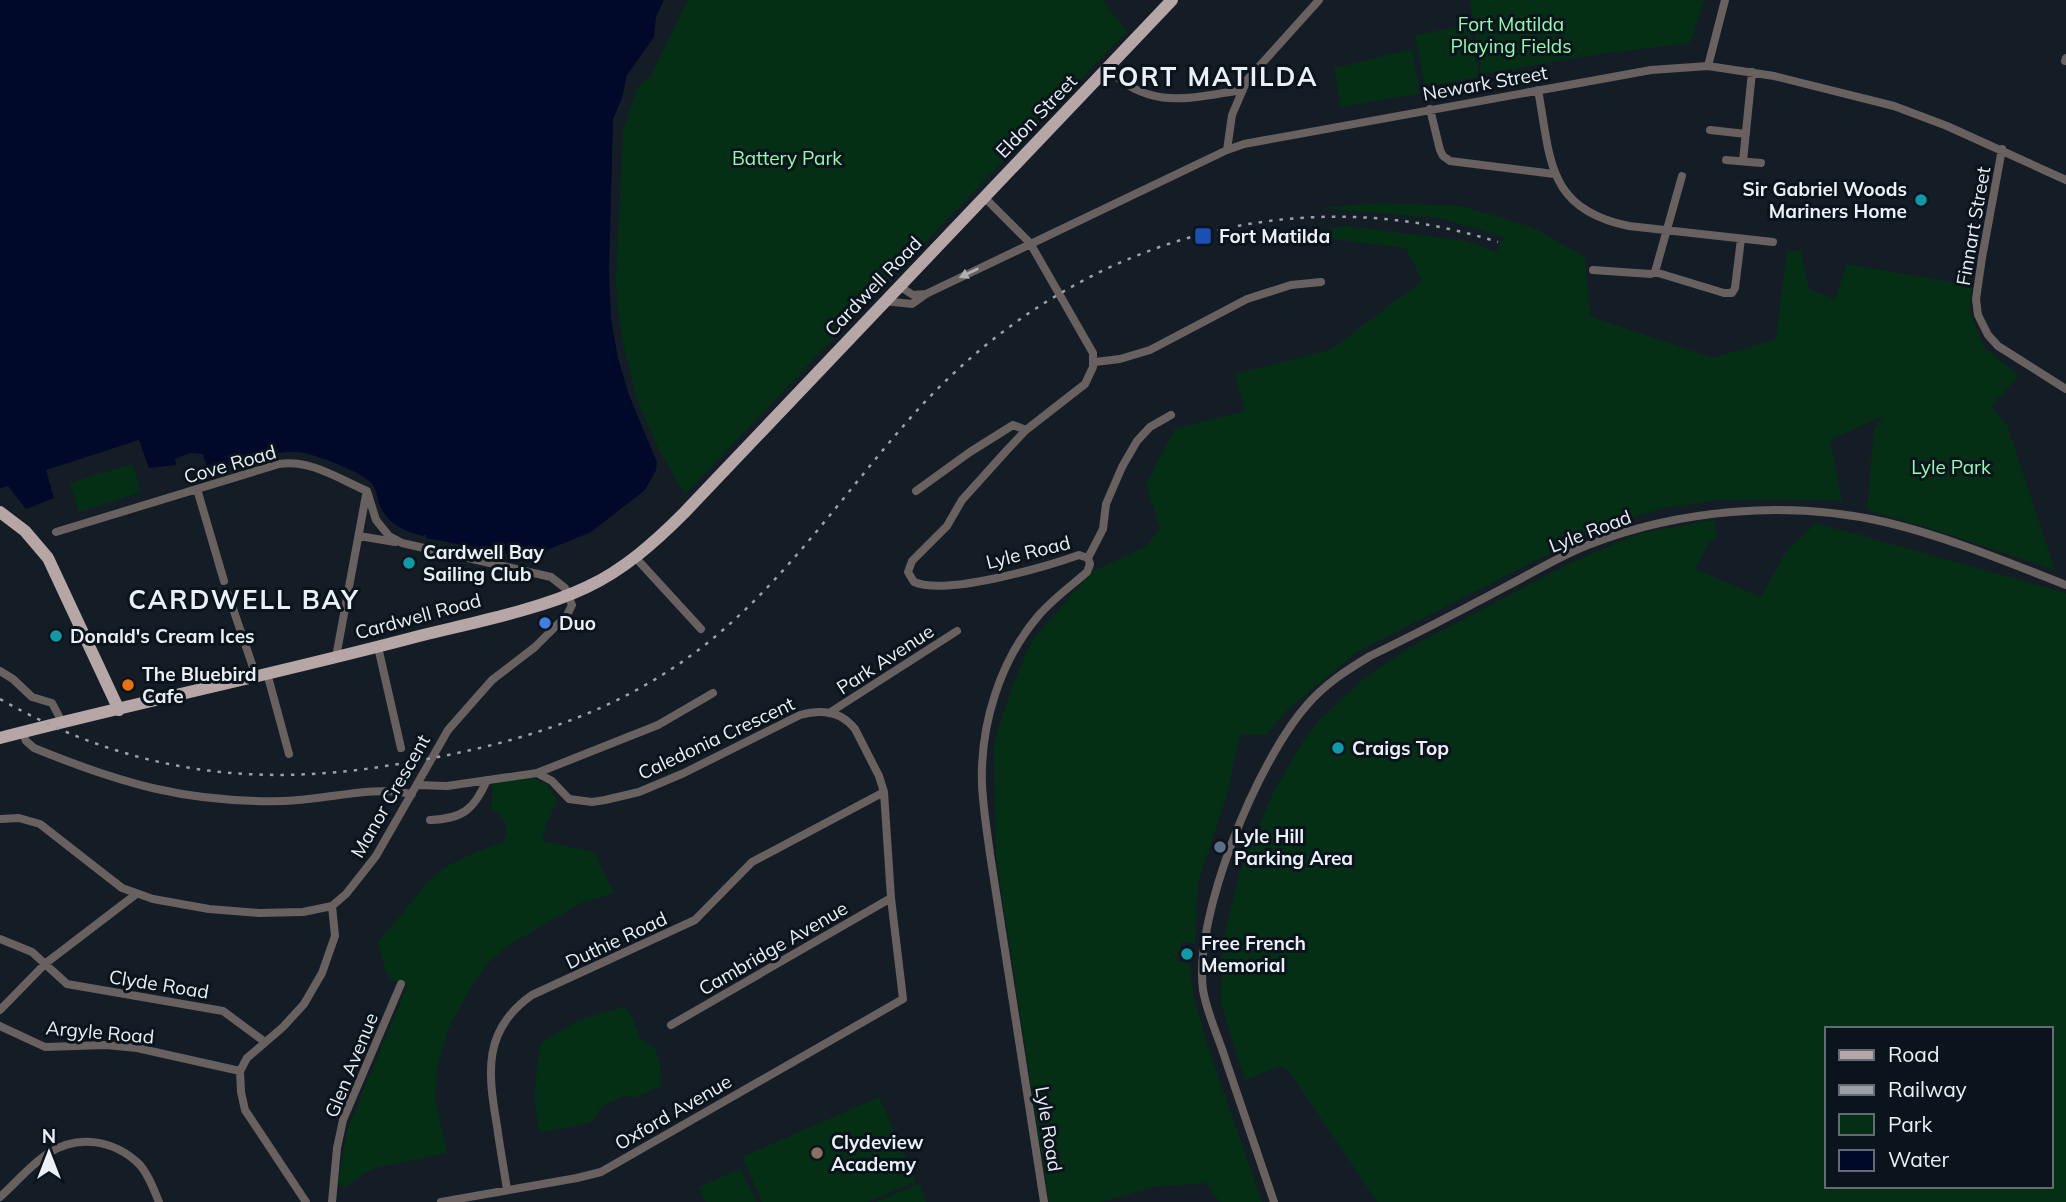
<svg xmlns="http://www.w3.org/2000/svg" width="2066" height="1202" font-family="Mulish,sans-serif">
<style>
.green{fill:#042f15;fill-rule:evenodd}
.water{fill:#000929}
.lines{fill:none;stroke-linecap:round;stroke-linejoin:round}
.minor{stroke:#686160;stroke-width:8}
.primary{stroke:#b6a7a6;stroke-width:12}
.rail{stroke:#9aa1a8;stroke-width:2.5;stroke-dasharray:3.5 7;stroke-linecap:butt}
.oneway{fill:#b0b0b2}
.culture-dot{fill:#0f9aa8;stroke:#0b141c;stroke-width:2.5}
.transit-dot{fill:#1a4fb4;stroke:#0b141c;stroke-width:2.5}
.shop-dot{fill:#3f7fe0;stroke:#0b141c;stroke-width:2.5}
.food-dot{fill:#e8710a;stroke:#0b141c;stroke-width:2.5}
.service-dot{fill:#5c6f8a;stroke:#0b141c;stroke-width:2.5}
.education-dot{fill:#8d6e63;stroke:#0b141c;stroke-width:2.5}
.labels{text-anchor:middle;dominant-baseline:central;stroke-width:6;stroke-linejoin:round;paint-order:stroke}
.park-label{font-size:19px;fill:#90fdaf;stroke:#0b141c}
.street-label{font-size:19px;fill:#eaf0f6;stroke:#0b141c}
.poi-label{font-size:19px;font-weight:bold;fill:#eaf0f6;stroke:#0b141c;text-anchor:start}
.district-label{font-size:26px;font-weight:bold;letter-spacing:2px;fill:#eaf0f6;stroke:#0b141c}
</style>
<rect width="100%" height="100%" fill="#141d25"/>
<path class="green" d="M688,0H1102L1127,31L685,494L658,448L637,399L623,342L618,310L616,280L623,131L637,89L643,81L650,78Z
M1470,0H1704L1693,36L1690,42L1684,44L1598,54L1481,74Z
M1469,25L1479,77L1425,87L1415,35Z
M1412,49L1420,93L1341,107L1334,68Z
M1382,203L1461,206L1532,227L1585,257L1590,316L1712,358L1776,339L1787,251H1801L1809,289L1835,299L1847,264L1972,286L1970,311L1984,347L2019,376L1991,406L2007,425L2055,570L1932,529L1867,510L1874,429L1883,416L1830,440L1842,500H1716L1663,508L1599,528L1357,652L1287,710L1266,735L1240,734L1227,794L1198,882L1195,944L1182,942L1176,960L1190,965L1193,994L1209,1050L1262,1202H1220L1206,1183L1152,1187L1102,1202H1049L996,856L994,742L1012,687L1032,640L1093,571L1147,546L1160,528L1146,484L1175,429L1245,411L1235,374L1330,350L1422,281L1406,248L1290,234L1347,226L1467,241L1496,252L1504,237L1440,218L1317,208Z
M132,464L141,492L79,512L70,483Z
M1715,520L1716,538L1709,543L1695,569L1761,597L1785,553L1816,523L2066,593V1202H1377L1290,1072L1279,1066L1245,1081L1221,1004L1222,944L1241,868L1273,793L1303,741L1321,718L1365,678L1405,650L1572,562L1641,533ZM1826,1029H2050V1186H1826Z
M526,778C544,778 550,786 557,802L548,820L542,841L590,851L595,855L614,893L581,903L507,946L488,963L475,980L448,1029L437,1067L435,1099L447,1153L379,1167L363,1174L344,1188L338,1183L348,1127L407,987C402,984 395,982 391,979C382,970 383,952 377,941C394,926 406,908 420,891C441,864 472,853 503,842L506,833L505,821L492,808V784Z
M625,1006L631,1015L640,1038L655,1049L660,1062L661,1086L635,1098L624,1096L609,1103L600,1108L596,1117L589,1123L541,1132C530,1106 537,1071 541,1043L577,1021Z
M879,1097L916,1181L868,1202H762L742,1157Z
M740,1169L757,1202H706L699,1187Z
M919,1184L926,1202H876L918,1184Z"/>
<path class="water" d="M0,0H664L656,17L654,37L627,75L622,98L613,119L609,273L611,318L618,358L629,395L657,462L656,470L645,490L591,532L535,555L521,557L506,554L505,550L504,553L426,538V534L423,536C404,531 389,525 380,506C378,500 377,491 373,485C365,473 319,456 304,453C292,450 283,453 272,453C266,453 261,451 256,451L257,456L208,471L203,454L190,453L175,459L176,465L149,468L139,440L46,470L54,498L26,509L8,486L0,488Z"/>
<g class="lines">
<path class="minor" d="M2065,61L2066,58
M1708,66L1725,0
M1107,68C1149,111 1189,98 1242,90
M1538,90C1551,159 1546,209 1629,226L1773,242
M1430,109L1440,150L1443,156L1450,161L1554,174
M1710,130L1746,134
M2002,149L1982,258L1976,299L1978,315L1988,335L1998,346L2066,389
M1227,150L1232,115L1247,80L1319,0
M1726,160L1761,163
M1743,161L1752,72
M1682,176L1655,272L1724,293H1732L1735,288L1741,239
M984,197L1030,243L1093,353V367L1085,384L1026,430L1008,449L962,500L947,526L912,561L908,572L914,582C946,596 1045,567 1079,555L1088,558L1090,564L1087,572C1071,586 1053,599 1039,615C1000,660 980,725 982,784C983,808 987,831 990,854L1044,1202
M1593,270L1651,274L1655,272
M899,286L913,295L926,294
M884,301L912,304L926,294L1227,150L1244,144L1651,70L1708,66L1774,76L1894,106L1947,126L2066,180
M1095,362L1120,359L1150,350L1247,299L1291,285L1321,282
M197,489L224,581
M916,491L970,452L1013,425L1026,430
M359,536L395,542
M635,557L701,629
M1088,558L1103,529L1106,504L1122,467L1137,441L1150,427L1171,415
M228,594L256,676
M378,647L401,748
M336,657L366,495
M0,671L13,679L32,697L52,703L62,722
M267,673L289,754
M829,713L957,631
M22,732L26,741L34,748C122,784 187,803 284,801C327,800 371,785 412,794
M537,773L658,725L713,693
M417,785L447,786L537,773L552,781L569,799L592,802L605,800L639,792L684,773L800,715C821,709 841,711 855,729L879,776L884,792L891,898L903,999L601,1172L577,1178L441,1202
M0,819L19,818L40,824L122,888L153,899L209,909L259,913L303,912L332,906L346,894L376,856L448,730L492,680L535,647L567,615L572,605L565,588L551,577L402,543L389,536L376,520L367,491C339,479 310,459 279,464L56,532
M430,820C462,819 474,810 487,780
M0,939L32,952L67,984L223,1011L265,1042
M0,1010L46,963L135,895
M671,1025L891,898
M0,1026L45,1047L106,1045L137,1048L240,1071
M507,1190C504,1169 500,1148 497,1126C488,1073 482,1030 532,995L695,920L752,862L884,792
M0,1197C16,1183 31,1164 49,1153C78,1134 114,1140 139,1164C148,1173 154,1190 159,1202
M306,1202L245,1110L241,1092L240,1071L247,1058L283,1027L304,1004L322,973L335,936L332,906
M332,1202L337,1148L343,1120L401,984
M1274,1202C1258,1155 1242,1108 1226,1061C1219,1038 1207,1014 1203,990C1193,916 1258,760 1307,705C1325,684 1347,670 1370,656C1416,634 1462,610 1507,586C1534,572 1560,556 1588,545C1680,509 1788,500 1885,522C1948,537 2007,562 2066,585"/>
<path class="primary" d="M0,512L25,531L48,558L119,710
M0,738C139,702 280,673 419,636C471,623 539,610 587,587C624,570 656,541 684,513L1172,0"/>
<path class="rail" d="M0,699C121,768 241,788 379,767C493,750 603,722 697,651C786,584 847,487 922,405C1071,245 1286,175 1498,242"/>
</g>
<defs><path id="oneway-solid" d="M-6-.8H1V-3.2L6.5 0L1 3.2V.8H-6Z" transform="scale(1.75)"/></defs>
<use class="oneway" href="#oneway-solid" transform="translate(969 273) rotate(154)"/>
<g class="culture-dot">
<circle cx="1921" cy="200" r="7"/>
<circle cx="409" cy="563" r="7"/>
<circle cx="56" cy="636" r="7"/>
<circle cx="1338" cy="748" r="7"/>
<circle cx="1187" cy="954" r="7"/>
</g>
<rect class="transit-dot" x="1194" y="227" width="18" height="18" rx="3.5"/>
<circle class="shop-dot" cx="545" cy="623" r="7"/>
<circle class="food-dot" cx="128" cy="685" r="7"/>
<circle class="service-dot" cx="1220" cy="847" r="7"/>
<circle class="education-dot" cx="817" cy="1153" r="7"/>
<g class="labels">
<g class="park-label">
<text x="1511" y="24">Fort Matilda<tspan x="1511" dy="22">Playing Fields</tspan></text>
<text x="787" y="158">Battery Park</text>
<text x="1951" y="467">Lyle Park</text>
</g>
<g class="street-label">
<text transform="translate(1485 83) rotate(-10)">Newark Street</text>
<text transform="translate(1036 116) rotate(-46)">Eldon Street</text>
<text transform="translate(1973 226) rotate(-80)">Finnart Street</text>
<text transform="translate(873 286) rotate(-46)">Cardwell Road</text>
<text transform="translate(230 464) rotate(-16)">Cove Road</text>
<text transform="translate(1590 531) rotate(-21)">Lyle Road</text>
<text transform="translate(1028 552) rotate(-14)">Lyle Road</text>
<text transform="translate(418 616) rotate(-15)">Cardwell Road</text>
<text transform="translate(885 659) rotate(-33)">Park Avenue</text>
<text transform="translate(716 738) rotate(-25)">Caledonia Crescent</text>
<text transform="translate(390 796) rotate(-60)">Manor Crescent</text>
<text transform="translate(616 940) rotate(-25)">Duthie Road</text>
<text transform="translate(773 948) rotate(-30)">Cambridge Avenue</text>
<text transform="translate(159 984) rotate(9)">Clyde Road</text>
<text transform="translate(100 1032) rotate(5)">Argyle Road</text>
<text transform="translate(351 1065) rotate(-68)">Glen Avenue</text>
<text transform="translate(673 1112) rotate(-30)">Oxford Avenue</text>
<text transform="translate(1049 1129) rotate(81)">Lyle Road</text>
</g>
<g class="poi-label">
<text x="1907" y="189" text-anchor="end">Sir Gabriel Woods<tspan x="1907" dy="22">Mariners Home</tspan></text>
<text x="1219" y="236">Fort Matilda</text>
<text x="423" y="552">Cardwell Bay<tspan x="423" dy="22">Sailing Club</tspan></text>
<text x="559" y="623">Duo</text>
<text x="70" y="636">Donald's Cream Ices</text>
<text x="142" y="674">The Bluebird<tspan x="142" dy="22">Cafe</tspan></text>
<text x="1352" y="748">Craigs Top</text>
<text x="1234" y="836">Lyle Hill<tspan x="1234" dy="22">Parking Area</tspan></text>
<text x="1201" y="943">Free French<tspan x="1201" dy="22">Memorial</tspan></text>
<text x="831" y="1142">Clydeview<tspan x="831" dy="22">Academy</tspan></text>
</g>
<g class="district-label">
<text x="1210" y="76">FORT MATILDA</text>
<text x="244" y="599">CARDWELL BAY</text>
</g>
</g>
<rect x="1825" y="1027" width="228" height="161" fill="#0b141c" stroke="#646c73" stroke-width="2"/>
<rect x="1839" y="1050" width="35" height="10" fill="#b6a7a6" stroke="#646c73" stroke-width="2"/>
<text x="1888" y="1062" font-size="21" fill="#eaf0f6">Road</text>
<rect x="1839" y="1085" width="35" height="10" fill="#9aa1a8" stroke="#646c73" stroke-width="2"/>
<text x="1888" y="1097" font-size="21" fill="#eaf0f6">Railway</text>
<rect x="1839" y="1114" width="35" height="21" fill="#042f15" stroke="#646c73" stroke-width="2"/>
<text x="1888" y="1132" font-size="21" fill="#eaf0f6">Park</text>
<rect x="1839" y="1150" width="35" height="21" fill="#000929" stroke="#646c73" stroke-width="2"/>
<text x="1888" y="1167" font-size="21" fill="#eaf0f6">Water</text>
<g transform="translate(49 1153)" stroke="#0b141c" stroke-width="5" paint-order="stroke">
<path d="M0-5L12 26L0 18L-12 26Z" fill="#eaf0f6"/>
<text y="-10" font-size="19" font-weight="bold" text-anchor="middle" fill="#eaf0f6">N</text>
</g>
</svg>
